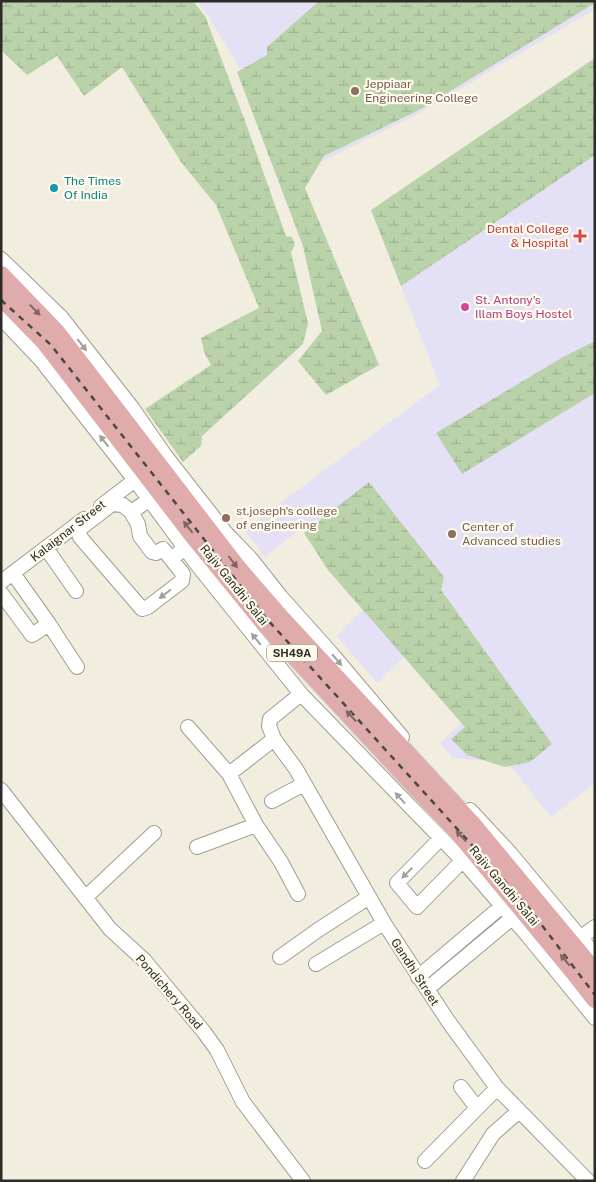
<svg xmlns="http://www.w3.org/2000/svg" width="596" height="1182" font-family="'Public Sans',sans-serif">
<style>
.education{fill:#e4e0f6}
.wetland{fill:url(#wetland-marsh)}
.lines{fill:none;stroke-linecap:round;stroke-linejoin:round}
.minor-casing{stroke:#a09d90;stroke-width:16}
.major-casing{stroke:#d1d0cf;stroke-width:20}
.minor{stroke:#fff;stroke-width:14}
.major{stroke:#dfacab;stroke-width:18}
.rail{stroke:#4a4942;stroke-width:2.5;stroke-dasharray:6 6;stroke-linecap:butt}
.oneway{fill:#7d6562}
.oneway2{fill:#a0a09d}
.education-dot{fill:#8d6e63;stroke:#fefbed;stroke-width:2}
.culture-dot{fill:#0f9aa8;stroke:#fefbed;stroke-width:2}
.health-dot{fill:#e0444e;stroke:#fefbed;stroke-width:2}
.hotel-dot{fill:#d1479c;stroke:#fefbed;stroke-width:2}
.labels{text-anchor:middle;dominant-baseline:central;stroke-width:4.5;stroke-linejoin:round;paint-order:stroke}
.shield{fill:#fefbed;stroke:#6b6962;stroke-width:1}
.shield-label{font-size:11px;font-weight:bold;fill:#2c2b26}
.education-label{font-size:12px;fill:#785e54;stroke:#fefbed;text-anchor:start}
.culture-label{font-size:12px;fill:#0d838f;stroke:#fefbed;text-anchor:start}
.health-label{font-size:12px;fill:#be3a42;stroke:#fefbed;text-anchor:end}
.hotel-label{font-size:12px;fill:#b23c85;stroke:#fefbed;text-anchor:start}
.street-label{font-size:12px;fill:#2c2b26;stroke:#fefbed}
</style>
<defs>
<pattern id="wetland-marsh" width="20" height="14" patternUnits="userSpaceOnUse" patternTransform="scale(1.25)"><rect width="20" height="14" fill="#b9d2aa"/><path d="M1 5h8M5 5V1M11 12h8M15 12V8" fill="none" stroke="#9fb492"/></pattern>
</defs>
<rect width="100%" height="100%" fill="#f1eddf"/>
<path class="education" d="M197,1H595V9L416,115L302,171L210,19Z
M595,58V783L551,817L508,763L453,758L440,743L466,718L407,654L377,683L337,636L368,604L330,562L305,525L265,557L244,530L440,385L371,210Z"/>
<path class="wetland" d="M1,1H193L205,16L245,121L286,236L292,237L295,245L291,252L308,324L303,344L202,436L201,446L183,462L145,409L211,365L204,352L201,338L259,308L216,205L181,162L122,67L84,96L57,56L27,75L1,50Z
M319,1H595V3L421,109L324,156L305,188L379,365L326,395L298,361L322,331L303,246L237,72L267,55V47Z
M595,58V155L401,286L371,210Z
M595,341V393L462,474L436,433L563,357Z
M369,482L444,577L441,590L552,744L530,762L505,767L467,755L451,739L465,727L328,570L304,533Z"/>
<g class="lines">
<g class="minor-casing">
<path id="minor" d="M1,259L61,317L133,409L164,454L225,532L251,559L281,597L331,653L402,737
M1,318L41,360L135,480L199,567L301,694L465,863L528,936L595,1018
M149,500L131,512L123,505L112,504L81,528L79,533L80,537L142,609L148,607L182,581L183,574L171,559L185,548
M101,506L135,480
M131,512L138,524L140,536L152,552L156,553L163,549L171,559
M46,548L76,591
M17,579L49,624
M1,582L84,519
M1,593L32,635L49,624L77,667
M301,694L270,719L269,726L274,739L296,769L384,923L448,1021L497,1088L588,1181
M188,727L229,774L256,825L281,862L298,894
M229,774L274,739
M1,790L110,929L145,961L204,1032L217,1050L243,1102L303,1181
M272,801L304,784
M470,810L510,853L595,955
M441,838L397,883L417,907L462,861
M197,847L256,825
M86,897L154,833
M580,938L595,927
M280,957L318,930L369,897
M316,964L384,923
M418,977L502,906
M427,989L512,918
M461,1087L477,1108
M425,1161L497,1088
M463,1181L493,1134L519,1111"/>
</g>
<g class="major-casing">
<path id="major" d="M1,275L56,332L239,570L279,616L471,823L595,972
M1,297L45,342L192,534L267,626L459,833L574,972L595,999"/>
</g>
<use href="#minor" class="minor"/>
<use href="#major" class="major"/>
<path class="rail" d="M1,300L51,345L266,618L528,907L595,995"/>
</g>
<defs><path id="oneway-solid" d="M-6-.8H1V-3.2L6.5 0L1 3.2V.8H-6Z" transform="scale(1.25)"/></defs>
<g class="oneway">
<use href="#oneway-solid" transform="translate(35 310) rotate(46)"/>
<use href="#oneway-solid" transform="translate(188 527) rotate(-128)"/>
<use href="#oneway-solid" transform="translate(233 562) rotate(53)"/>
<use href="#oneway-solid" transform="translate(351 716) rotate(-133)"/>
<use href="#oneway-solid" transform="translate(461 836) rotate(-132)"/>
<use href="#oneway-solid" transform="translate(565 960) rotate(-130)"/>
</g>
<g class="oneway2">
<use href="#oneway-solid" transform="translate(82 345) rotate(52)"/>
<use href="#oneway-solid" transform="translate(104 441) rotate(-128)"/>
<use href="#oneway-solid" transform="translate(165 594) rotate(143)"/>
<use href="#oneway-solid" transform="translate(256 639) rotate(-129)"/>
<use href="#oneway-solid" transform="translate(337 660) rotate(50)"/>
<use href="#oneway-solid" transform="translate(400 798) rotate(-132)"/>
<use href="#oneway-solid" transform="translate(407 873) rotate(135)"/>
</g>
<g class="education-dot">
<circle cx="355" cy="91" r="5"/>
<circle cx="226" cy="518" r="5"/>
<circle cx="452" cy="534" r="5"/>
</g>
<circle class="culture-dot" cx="54" cy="188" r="5"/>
<path class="health-dot" d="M577.5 228.5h5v5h5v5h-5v5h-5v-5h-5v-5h5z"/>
<circle class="hotel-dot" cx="465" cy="307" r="5"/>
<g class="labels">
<rect class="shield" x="267" y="644.5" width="50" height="17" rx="4"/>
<g class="shield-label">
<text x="292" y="653">SH49A</text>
</g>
<g class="education-label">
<text x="365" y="84">Jeppiaar<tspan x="365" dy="14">Engineering College</tspan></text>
<text x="236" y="511">st.joseph's college<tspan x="236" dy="14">of engineering</tspan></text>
<text x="462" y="527">Center of<tspan x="462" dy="14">Advanced studies</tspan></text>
</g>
<g class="culture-label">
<text x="64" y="181">The Times<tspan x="64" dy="14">Of India</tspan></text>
</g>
<g class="health-label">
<text x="569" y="229">Dental College<tspan x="569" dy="14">&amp; Hospital</tspan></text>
</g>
<g class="hotel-label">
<text x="475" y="300">St. Antony's<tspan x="475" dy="14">Illam Boys Hostel</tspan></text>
</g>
<g class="street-label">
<text transform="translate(68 531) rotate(-38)">Kalaignar Street</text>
<text transform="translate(234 585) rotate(51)">Rajiv Gandhi Salai</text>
<text transform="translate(504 886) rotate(50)">Rajiv Gandhi Salai</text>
<text transform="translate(415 972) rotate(57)">Gandhi Street</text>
<text transform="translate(169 992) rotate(49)">Pondichery Road</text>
</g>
</g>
<rect width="596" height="1182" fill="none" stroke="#2c2b26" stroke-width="5"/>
</svg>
